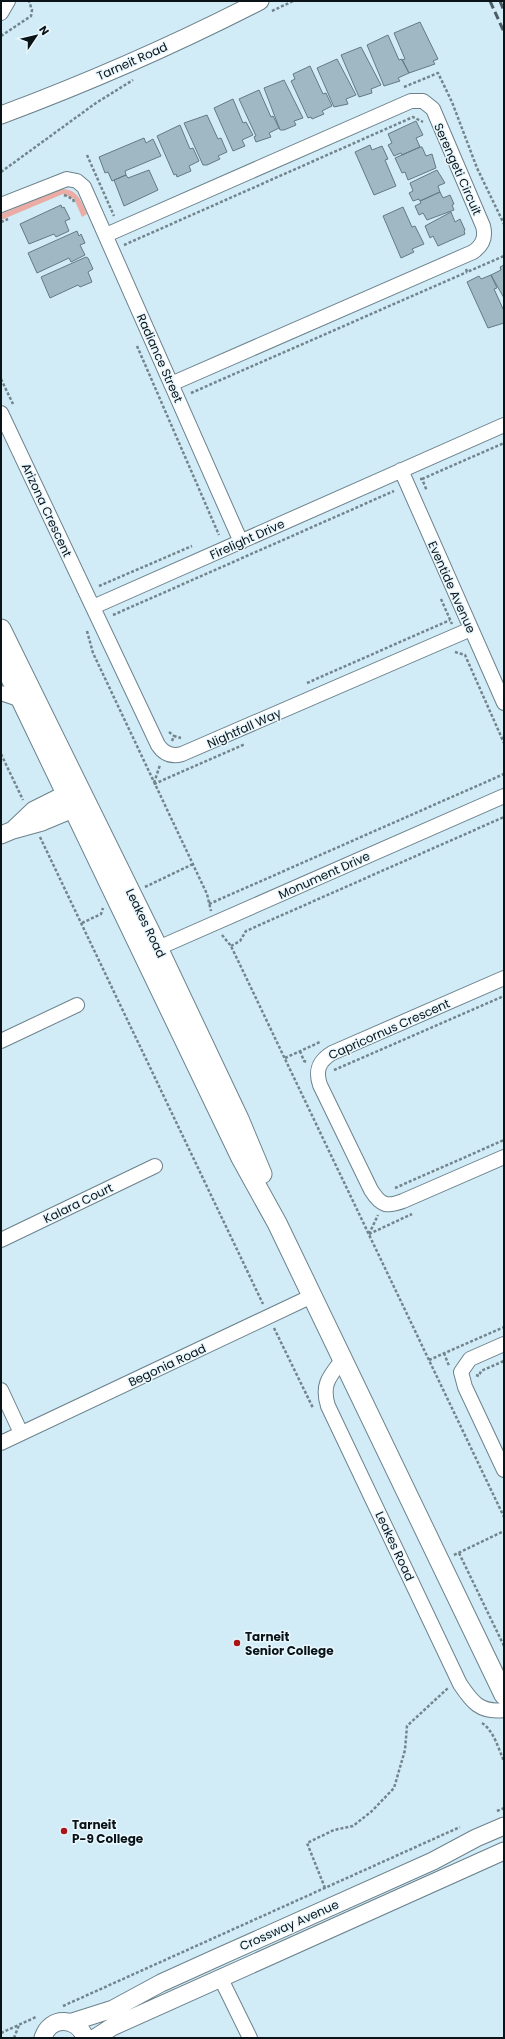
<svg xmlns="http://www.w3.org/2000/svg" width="505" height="2039" font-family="Poppins,sans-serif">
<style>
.green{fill:#eaaca4}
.building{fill:#a0b8c3;stroke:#637a84}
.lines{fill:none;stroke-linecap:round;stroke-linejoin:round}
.minor-casing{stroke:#6b828c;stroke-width:16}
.tertiary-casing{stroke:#6b828c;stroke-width:19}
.secondary-casing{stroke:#6b828c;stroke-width:21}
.path{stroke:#72848c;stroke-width:2.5;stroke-dasharray:3 2;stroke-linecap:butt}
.minor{stroke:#fff;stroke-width:14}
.tertiary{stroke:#fff;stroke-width:17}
.secondary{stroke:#fff;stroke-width:19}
.rail{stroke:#4d5c62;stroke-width:3;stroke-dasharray:8 4;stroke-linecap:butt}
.poi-dot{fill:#a91519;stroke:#e8f7fe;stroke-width:1.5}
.labels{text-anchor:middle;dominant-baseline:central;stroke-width:3;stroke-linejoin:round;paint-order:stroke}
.street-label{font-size:12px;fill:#0a1317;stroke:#e8f7fe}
.poi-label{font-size:12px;font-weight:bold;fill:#0a1317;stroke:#e8f7fe;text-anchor:start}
</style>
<rect width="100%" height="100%" fill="#d2ecf7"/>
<path class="green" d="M60,189C77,188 81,200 87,214L82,217L74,199L63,194L1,220V214Z"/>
<path class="building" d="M420,22L438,59L433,61L435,64L409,73L402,60L405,59L394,33Z
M388,35L399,60L402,59L409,73L398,78L400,81L384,86L367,45Z
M361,47L381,85L371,89L372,93L359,97L341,55Z
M337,59L356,95L346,99L348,104L334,107L317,68Z
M310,66L323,94L326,93L332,106L322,111L324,114L312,119L311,117L308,118L291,81L295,79L293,74Z
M284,80L303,118L294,121L296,125L284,130H280L264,88Z
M259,90L271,117L273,116L279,128L269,133L271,137L256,142L254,137L256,136L239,99Z
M233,99L243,123L246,122L253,135L242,140L245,146L233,151L214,108Z
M207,115L218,139L221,138L227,152L218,156L220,159L207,165H203L184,123Z
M416,121L423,135L416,138L420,147L402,155L401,153L394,156L388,145L392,143L388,134Z
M180,125L190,149L193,148L199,161L189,166L191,171L177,177L176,174L174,175L157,136Z
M144,138L146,143L153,139L161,156L125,171L126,175L112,181L108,172L105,173L99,157Z
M370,145L372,150L382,146L388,159L385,160L396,186L374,195L355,152Z
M420,147H422L426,156L432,154L436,168L408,180L405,172L402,173L395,158Z
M149,170L158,190L124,206L114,180L126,175L128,178Z
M437,170L445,183L438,186L440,192L420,201L419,199L413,201L409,193L413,191L410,183Z
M440,192L443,198L450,195L454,204L452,205L454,210L427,220L423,213L419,215L415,206L421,203L420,201Z
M61,205L62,208L64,207L70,219L65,221L69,231L56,237L54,234L29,244L20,224Z
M403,207L412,227L415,226L424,244L412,249L414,252L401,258L383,216Z
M451,212L455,222L460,219L465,230L464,231L465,234L438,246L433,236L430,238L425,226Z
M77,231L79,236L81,234L85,243L80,245L85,255L71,262L69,258L37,273L28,253Z
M86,257L88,258L93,269L88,272L92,282L80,287L78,285L50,298L41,277Z
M504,265V298L491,275L501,270L500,267Z
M491,275L497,288L494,289L504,311V323L488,328L467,282L479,276L481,279Z"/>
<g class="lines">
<g class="minor-casing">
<path id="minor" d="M1,13L8,1
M1,205L67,179L77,181L84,187L241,542
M106,235L411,101H423L433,109L483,226C486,237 483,245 473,252L171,384
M1,413L158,745C164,754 172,757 182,754L471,629
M401,470L504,703
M93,607L504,425
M1,693L21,700
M149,952L504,796
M504,978L332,1053C319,1061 315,1070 320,1085L371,1190C381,1206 387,1207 403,1201L504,1157
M1,1041L77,1005
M1,1240L155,1166
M504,1344L470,1359L461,1372L465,1387L504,1470
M343,1359C330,1376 321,1384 328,1406L460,1684C472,1702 480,1713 504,1710
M1,1390L21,1433
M1,1443L312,1296
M221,1979L250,2038"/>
</g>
<g class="tertiary-casing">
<path id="tertiary" d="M1,115C90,82 176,44 260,1
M13,830L34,810L78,788
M1,835L13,830L42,822L85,804
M72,2022L113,2009L161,1983L214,1959L433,1861L476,1838L504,1826
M43,2038C50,2015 78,2017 85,2038
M95,2038L112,2027L504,1851"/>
</g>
<g class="secondary-casing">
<path id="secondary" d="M1,629L158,948L239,1119L262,1174
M1,658L241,1158L277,1223L504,1695"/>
</g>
<path class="path" d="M272,11L293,1
M1,36L31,16L32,10L29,1
M404,87L438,73L452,102L477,168L504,224
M87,155L114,216
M1,172L96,103L133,80
M64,195L73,199L74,202
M1,222L8,219
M124,245L413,117L423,122
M466,269L467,272L504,256
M137,346L219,535
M1,379L13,404
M191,393L467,272
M420,479H422L427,491
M422,479L504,443
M99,586L192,546
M441,599L452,624
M113,615L394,491
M87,631L93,653L207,894L211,911
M455,652L465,655L504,743
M307,683L450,620
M169,732L174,736
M172,741L174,736L181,738
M1,754L23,800
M154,783L160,765
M154,784L245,744
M40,837L263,1304
M145,887L193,864
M209,904L504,774
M82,923L101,914L103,908
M222,935L231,946L504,1517
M231,946L240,941L246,931L504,817
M300,1051L304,1061L307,1062
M285,1058L320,1042
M334,1070L504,996
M395,1188L504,1140
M369,1234L412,1214
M369,1234L378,1215
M274,1328L313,1408
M444,1353L449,1366
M429,1360L504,1327
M476,1375L479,1376L481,1371L504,1361
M459,1553L504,1646
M454,1555L504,1531
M482,1723C494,1731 498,1748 504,1761
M497,1811L504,1808
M325,1888L307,1843L334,1830L353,1826L372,1811L394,1788L405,1750L407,1726L448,1688
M63,2006L460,1827
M1,2033L36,2017
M14,2038L19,2025"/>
<use href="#minor" class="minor"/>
<use href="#tertiary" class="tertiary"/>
<use href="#secondary" class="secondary"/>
<path class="rail" d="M490,1L504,32
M500,1L504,11"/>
</g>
<g class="poi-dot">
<circle cx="237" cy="1643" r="4"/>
<circle cx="64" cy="1831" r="4"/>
</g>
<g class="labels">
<g class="street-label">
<text transform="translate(132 61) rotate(-24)">Tarneit Road</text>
<text transform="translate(458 169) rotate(66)">Serengeti Circuit</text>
<text transform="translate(160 358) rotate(66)">Radiance Street</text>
<text transform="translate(47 510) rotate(65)">Arizona Crescent</text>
<text transform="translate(247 539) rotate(-24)">Firelight Drive</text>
<text transform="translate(452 587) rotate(66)">Eventide Avenue</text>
<text transform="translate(244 728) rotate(-24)">Nightfall Way</text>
<text transform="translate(324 875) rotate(-24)">Monument Drive</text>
<text transform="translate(146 923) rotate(64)">Leakes Road</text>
<text transform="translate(389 1029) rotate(-24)">Capricornus Crescent</text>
<text transform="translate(78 1203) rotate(-26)">Kalara Court</text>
<text transform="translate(167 1365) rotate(-25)">Begonia Road</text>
<text transform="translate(395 1546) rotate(65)">Leakes Road</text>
<text transform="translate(289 1925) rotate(-24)">Crossway Avenue</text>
</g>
<g class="poi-label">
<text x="245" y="1636">Tarneit<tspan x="245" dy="14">Senior College</tspan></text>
<text x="72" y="1824">Tarneit<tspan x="72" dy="14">P-9 College</tspan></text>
</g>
</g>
<rect width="505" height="2039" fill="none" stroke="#0a1317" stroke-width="4"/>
<g transform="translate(36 36) rotate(55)" stroke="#e8f7fe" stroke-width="3" paint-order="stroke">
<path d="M0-3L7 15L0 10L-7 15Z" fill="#0a1317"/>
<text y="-6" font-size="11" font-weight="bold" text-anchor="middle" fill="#0a1317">N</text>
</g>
</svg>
